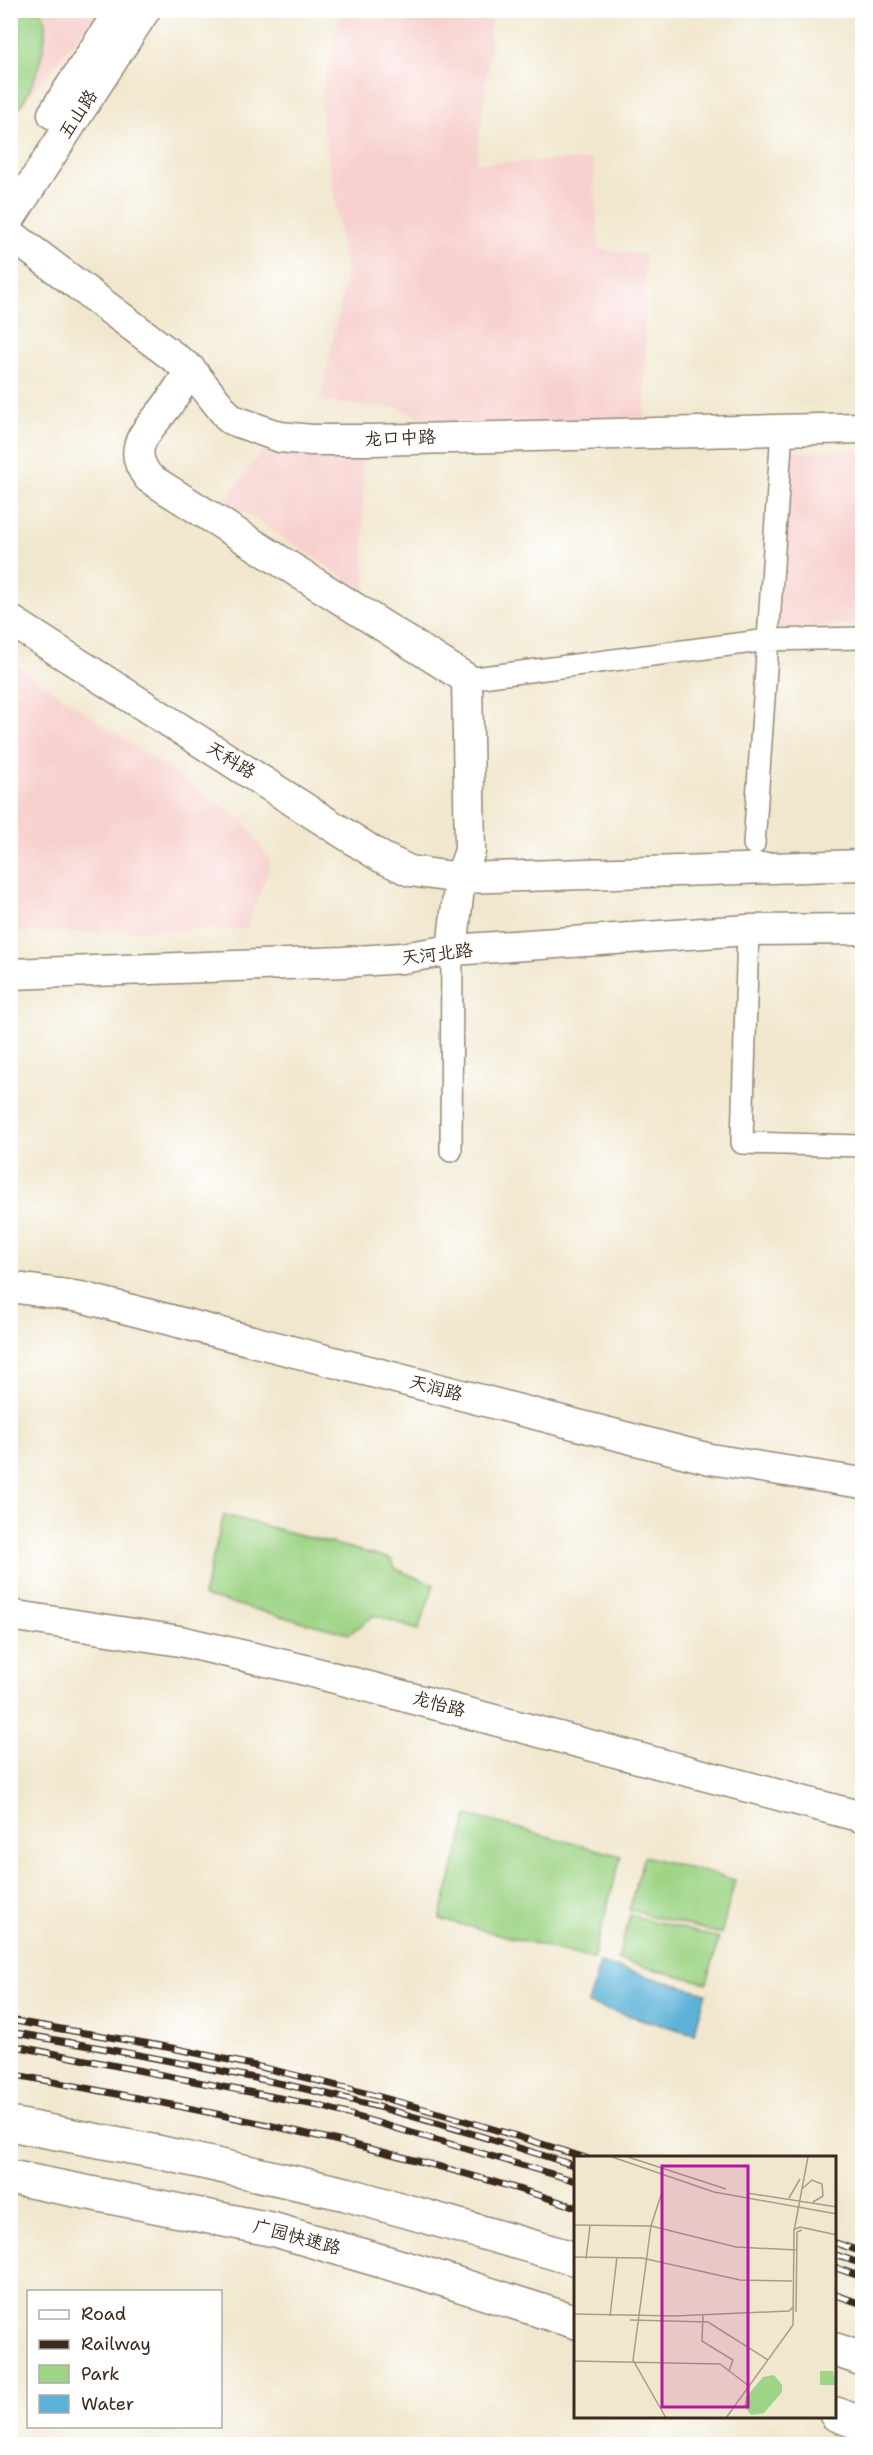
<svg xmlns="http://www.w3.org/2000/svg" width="873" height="2455" font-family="'Shantell Sans','LXGW WenKai TC',sans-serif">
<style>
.built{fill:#f7d0cd}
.green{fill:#9ed485;stroke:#6c7f52;stroke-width:1.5}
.water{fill:#5cb2d8;stroke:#4c6e7b;stroke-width:1.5}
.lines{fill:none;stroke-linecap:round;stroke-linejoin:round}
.street-casing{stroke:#968876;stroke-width:24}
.secondary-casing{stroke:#968876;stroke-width:33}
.highway-casing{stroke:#968876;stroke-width:36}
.street{stroke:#fff;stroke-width:21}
.secondary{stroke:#fff;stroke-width:30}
.highway{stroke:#fff;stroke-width:33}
.rail-casing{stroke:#3b2a1e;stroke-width:7}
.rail{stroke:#fff;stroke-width:4.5;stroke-dasharray:14;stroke-linecap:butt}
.labels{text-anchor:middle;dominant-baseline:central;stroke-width:4.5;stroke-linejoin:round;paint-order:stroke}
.street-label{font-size:18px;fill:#3b2a1e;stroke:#fff}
.inset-road{fill:none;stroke:#a89b88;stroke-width:1.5}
.view{fill:#b5179e;fill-opacity:0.15;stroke:#b5179e;stroke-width:3}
.inset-edge{fill:none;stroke:#3b2a1e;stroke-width:3}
</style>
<rect width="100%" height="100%" fill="#fff"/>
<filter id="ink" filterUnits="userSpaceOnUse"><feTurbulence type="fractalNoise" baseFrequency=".0167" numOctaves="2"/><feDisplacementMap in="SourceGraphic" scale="12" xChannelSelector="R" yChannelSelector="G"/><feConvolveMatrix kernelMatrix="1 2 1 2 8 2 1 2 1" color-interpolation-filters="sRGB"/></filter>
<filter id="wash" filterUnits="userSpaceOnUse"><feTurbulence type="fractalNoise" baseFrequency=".008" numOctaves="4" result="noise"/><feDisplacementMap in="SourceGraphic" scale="24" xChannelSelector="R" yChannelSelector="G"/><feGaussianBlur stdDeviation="1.35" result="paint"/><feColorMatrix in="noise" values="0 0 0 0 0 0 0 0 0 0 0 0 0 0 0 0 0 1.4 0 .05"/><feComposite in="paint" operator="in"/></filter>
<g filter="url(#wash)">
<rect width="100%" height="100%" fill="#f1e7ce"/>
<path class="built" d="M11,11H98L11,119Z
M341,11H491L490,50L476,163L593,159L599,249L645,255V422L435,423L397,408L320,402L346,277L320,103Z
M265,446L362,455L366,592L226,500Z
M862,450V624L778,628L787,452Z
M10,661L244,821L271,863L246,929L11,933Z"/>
<path class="green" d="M17,11H42C53,41 31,96 11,119V70L19,49L20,21Z
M224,1515L391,1559L396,1569L434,1585L418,1630L375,1615L349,1634L203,1596Z
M468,1815L621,1856L593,1959L440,1919Z
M644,1856L735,1880L721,1934L629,1910Z
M630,1915L719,1938L707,1983L618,1960Z"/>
<path class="water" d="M600,1963L706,1993L694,2034L588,2004Z"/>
</g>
<g filter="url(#ink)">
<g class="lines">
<g class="street-casing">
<path id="street" d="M467,679L768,640L782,429
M754,844L768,640L862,638
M748,930L742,1143L862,1146
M451,1151L452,950"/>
</g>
<g class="secondary-casing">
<path id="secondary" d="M53,114L120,10
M10,218L145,10
M10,234L191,370L230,419L280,437L312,440H371L862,428
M191,370C183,382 175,394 167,406C148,431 124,447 149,478L467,679L470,851L460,878L452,950
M10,620L381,857L410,871L460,878L862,865
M10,974L344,962L402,958L452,950L748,930L862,929
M10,1287L81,1297L710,1459L862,1483
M10,1615L180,1641L301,1669L862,1817"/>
</g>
<g class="highway-casing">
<path id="highway" d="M10,2124L162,2153L346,2194L576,2259
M10,2177L275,2230L426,2274L576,2322
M836,2350L862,2359
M836,2414L862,2424"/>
</g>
<use href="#street" class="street"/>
<use href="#secondary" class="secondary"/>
<use href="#highway" class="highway"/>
<g class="rail-casing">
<path id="rail" d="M10,2020C64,2030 119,2038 172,2048C312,2076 450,2114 586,2158
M10,2032C115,2050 219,2069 323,2093C408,2113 492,2139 576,2166
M10,2045L320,2106L576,2181
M10,2074C202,2109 391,2147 576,2207
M836,2243L862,2252
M836,2255L862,2264
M836,2268L862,2277
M836,2295L862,2304"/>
</g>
<use href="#rail" class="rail"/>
</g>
</g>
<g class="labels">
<g class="street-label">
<text transform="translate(78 114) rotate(-57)">五山路</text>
<text transform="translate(400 438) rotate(-2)">龙口中路</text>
<text transform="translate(231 760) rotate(32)">天科路</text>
<text transform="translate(437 954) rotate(-7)">天河北路</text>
<text transform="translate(436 1388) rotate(15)">天润路</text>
<text transform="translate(439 1704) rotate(15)">龙怡路</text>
<text transform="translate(297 2237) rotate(15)">广园快速路</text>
</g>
</g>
<g transform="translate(574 2156)">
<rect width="262" height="262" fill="#f1e7ce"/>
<path d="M246,215H259L262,229H246ZM200,219L208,229V236L190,257L177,259L170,250L172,241L189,221Z" fill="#9ed485"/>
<path class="inset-road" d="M38,1L140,36L263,58M54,1L152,33M229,32L238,24L248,28L249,40L239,46M173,37L263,51M87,39L77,70L59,204L92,262M215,42L226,23M0,69L77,70L162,91L223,94M219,74L226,71L263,79M0,101L68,102L166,124L218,125M12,103L16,70M222,156L223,76L228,74M0,158L100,160L215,155L220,150M129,158L128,185L159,204L155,215M36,160L43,101M56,164L134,166L194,204M0,205L146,208L175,230M152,262L219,169L220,75L234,1"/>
<path class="view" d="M88,10H174V251H88Z"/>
<rect width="262" height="262" class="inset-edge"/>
</g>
<rect width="873" height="2455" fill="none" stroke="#fff" stroke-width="36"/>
<rect x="27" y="2290" width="195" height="138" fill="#ffffff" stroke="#b1aaa5" stroke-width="1.5"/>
<rect x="39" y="2310" width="30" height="9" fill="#ffffff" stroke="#b1aaa5" stroke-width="1.5"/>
<text x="81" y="2320" font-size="18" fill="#3b2a1e">Road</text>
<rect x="39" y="2340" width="30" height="9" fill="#3b2a1e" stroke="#b1aaa5" stroke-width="1.5"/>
<text x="81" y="2350" font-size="18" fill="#3b2a1e">Railway</text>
<rect x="39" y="2365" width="30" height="18" fill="#9ed485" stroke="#b1aaa5" stroke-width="1.5"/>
<text x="81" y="2380" font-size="18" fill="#3b2a1e">Park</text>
<rect x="39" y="2395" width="30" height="18" fill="#5cb2d8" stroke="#b1aaa5" stroke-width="1.5"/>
<text x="81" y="2410" font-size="18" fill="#3b2a1e">Water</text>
</svg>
